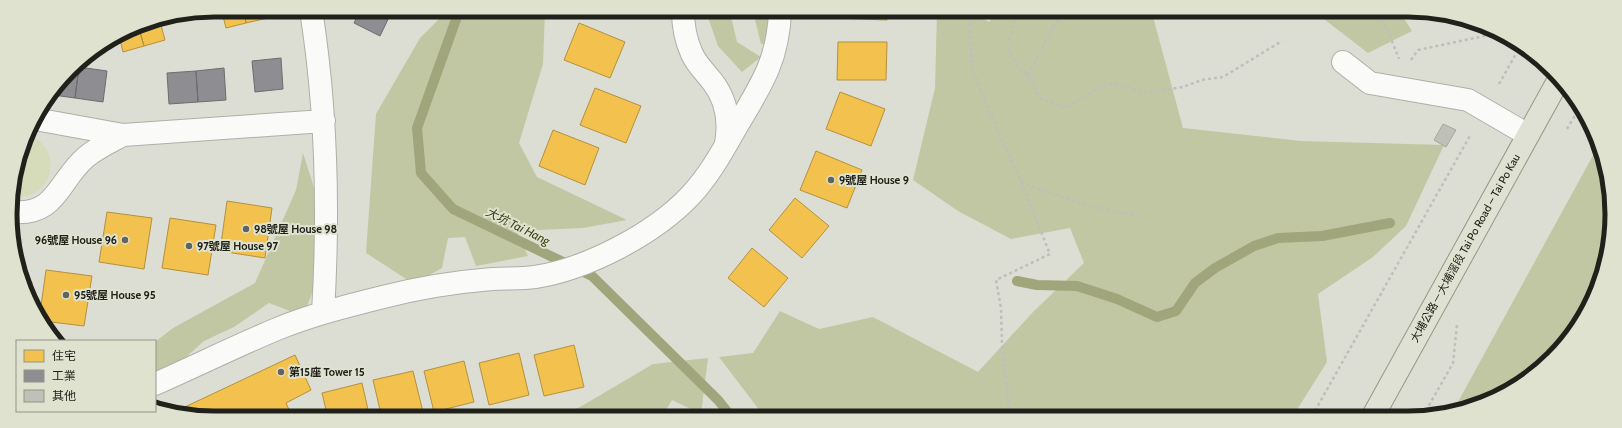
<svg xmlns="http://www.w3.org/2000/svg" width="1622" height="428" font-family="Cabin,'Noto Sans TC',sans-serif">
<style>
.green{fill:#d6dbba}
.forest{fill:#c2c7a3}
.homes{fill:#f2c14e;stroke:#b3913e}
.industry{fill:#8d8d92;stroke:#6c6d6e}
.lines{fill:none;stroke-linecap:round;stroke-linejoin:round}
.stream{stroke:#a0a57c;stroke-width:10}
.building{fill:#bfc0b8;stroke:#a6a79f}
.minor-casing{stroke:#aeb0a8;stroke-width:24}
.major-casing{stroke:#96987f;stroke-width:24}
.path{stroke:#bebebc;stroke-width:2.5;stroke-dasharray:3 3;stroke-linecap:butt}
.minor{stroke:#fafaf8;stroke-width:22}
.major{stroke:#dfe1d4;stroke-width:22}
.poi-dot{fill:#62635b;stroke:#dfe2cf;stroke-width:1.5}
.labels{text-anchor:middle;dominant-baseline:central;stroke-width:4;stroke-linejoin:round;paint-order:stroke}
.poi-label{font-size:11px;font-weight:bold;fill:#20211a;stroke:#dfe2cf;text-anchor:start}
.street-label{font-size:11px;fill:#20211a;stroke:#dfe2cf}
.water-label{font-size:12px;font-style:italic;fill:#3b4014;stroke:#dfe2cf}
.rim{fill:none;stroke:#20211a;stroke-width:5}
</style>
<rect width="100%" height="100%" fill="#dcded3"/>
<path class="green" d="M28,134C66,151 53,201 11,197Z"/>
<path class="forest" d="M447,11H545L543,64L519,143L537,177L627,220L583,228L517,231L528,256L476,266L465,237L448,238L442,268L414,284L366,253L376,114L420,38Z
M706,12H730L737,42L761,57L742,72L718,46Z
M753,12H785L787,43L761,44Z
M937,12H973L989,22L996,12L1152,13L1183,128L1301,141L1444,145L1406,226L1373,257L1318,294L1327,362L1293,416L763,415L719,357L753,353L780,311L819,329L873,317L978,372L1033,312L1084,263L1070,228L1011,239L958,211L913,180L935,88Z
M1316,13L1401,14L1412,31L1368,53Z
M1597,148L1608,174V254L1591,304L1552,358L1498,397L1453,411Z
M303,153L332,244L303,316L269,303L234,327L204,341L177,365L155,373V342L173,328L255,283L296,190Z
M708,358L701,414L672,400L663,415H563L580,407L653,364Z"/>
<path class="homes" d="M214,10H244L246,23L226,28L222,12L207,16L206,12Z
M244,10H266L268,18L246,23Z
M836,12H887V20L836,18Z
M175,18V20L161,25L165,40L144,46L138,25Z
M579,23L625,42L610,78L564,60Z
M136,25H138L144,46L123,52L119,36Z
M838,42H887L886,80H837Z
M595,88L641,106L626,143L580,125Z
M840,92L885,109L871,146L826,129Z
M553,130L599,148L585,185L539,166Z
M816,151L862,170L847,208L800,190Z
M795,198L829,226L802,258L769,230Z
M227,201L272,208L265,258L220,251Z
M107,212L152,218L144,269L99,262Z
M170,218L216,225L208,275L162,268Z
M752,248L788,278L764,307L728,278Z
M46,270L92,276L84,326L43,321L40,313Z
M24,280L32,282L31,294Z
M574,345L584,387L544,396L534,355Z
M519,353L529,395L489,405L479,363Z
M295,355L311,390L286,403L291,414H191L187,406Z
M464,361L474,402L434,412L424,371Z
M413,371L423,412L413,415L381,414L373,380Z
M362,383L369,414H327L322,393Z
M187,406L191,414L172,413Z"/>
<path class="industry" d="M360,10L392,11L380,36L354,23Z
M281,58L283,89L255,92L252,61Z
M75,67H79L75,98L53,95Z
M79,67L107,71L103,102L75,98Z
M224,68L226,100L198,102L196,71Z
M196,71L198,102L169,104L167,73Z"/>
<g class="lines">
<path class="stream" d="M459,11L417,128L421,173L453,209L592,276L718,400L730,415
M1017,281L1037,285L1077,286L1117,299L1157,317L1176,311L1195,283L1215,268L1254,246L1278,238L1322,236L1390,223"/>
</g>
<path class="building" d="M1443,124L1456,130L1446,147L1434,140Z"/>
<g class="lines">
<g class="minor-casing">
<path id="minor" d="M311,10C327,111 329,212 323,313
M683,11C683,26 686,41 692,54C697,65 705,72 712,81C726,99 730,121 726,143
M1343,62L1370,83L1468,100L1528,135
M35,119L123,135L324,121
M12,212C57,216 58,181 86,157C97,148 110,142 123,135
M155,384C196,366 236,346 277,329C311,315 347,306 383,297C418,288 455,282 492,279C506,278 521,279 535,277C587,269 654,234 690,196C708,177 721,154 734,131C759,88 778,63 780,12"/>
</g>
<g class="major-casing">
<path id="major" d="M1373,416L1558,81"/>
</g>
<path class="path" d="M969,12L972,67L984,99L1021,182L1050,254L996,280L1001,308L1002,344L1010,416
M1006,12L1015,19L1007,48L1017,66L1028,75L1040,98L1067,108L1090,92L1109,84L1123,85L1144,93L1183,87L1202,80L1223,77L1282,41
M1378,14L1388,31L1399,59
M970,17L974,12
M1411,60L1418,50L1484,36L1490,31
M1028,75L1061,13
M1499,84L1521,45
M1567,129L1580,107
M1021,182L1082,204L1138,216
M1312,416L1471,134
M1423,416L1453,363L1457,325"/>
<use href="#minor" class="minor"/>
<use href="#major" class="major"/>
</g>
<g class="poi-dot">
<circle cx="831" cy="180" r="4"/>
<circle cx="246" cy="229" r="4"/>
<circle cx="125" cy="240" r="4"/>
<circle cx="189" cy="246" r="4"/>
<circle cx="66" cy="295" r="4"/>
<circle cx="281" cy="372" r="4"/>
</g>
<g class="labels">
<g class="poi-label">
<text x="839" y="180">9號屋 House 9</text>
<text x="254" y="229">98號屋 House 98</text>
<text x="117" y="240" text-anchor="end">96號屋 House 96</text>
<text x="197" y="246">97號屋 House 97</text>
<text x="74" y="295">95號屋 House 95</text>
<text x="289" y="372">第15座 Tower 15</text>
</g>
<g class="street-label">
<text transform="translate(1465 248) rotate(-61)">大埔公路－大埔滘段 Tai Po Road – Tai Po Kau</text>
</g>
<g class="water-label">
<text transform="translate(518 226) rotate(26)">大坑 Tai Hang</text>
</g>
</g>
<path d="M0 0H1622V428H0ZM214 17H1408A197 197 0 0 1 1605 214V214A197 197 0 0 1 1408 411H214A197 197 0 0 1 17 214V214A197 197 0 0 1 214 17Z" fill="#dfe2cf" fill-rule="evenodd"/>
<path class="rim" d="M214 17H1408A197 197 0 0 1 1605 214V214A197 197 0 0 1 1408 411H214A197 197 0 0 1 17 214V214A197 197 0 0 1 214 17Z"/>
<rect x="16" y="340" width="140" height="72" fill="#dfe2cf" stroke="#939587"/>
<rect x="24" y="350" width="20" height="12" fill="#f2c14e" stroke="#939587"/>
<text x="52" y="360" font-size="12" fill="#20211a">住宅</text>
<rect x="24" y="370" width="20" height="12" fill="#8d8d92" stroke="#939587"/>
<text x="52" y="380" font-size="12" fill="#20211a">工業</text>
<rect x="24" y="390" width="20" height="12" fill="#bfc0b8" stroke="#939587"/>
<text x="52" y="400" font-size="12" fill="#20211a">其他</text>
</svg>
